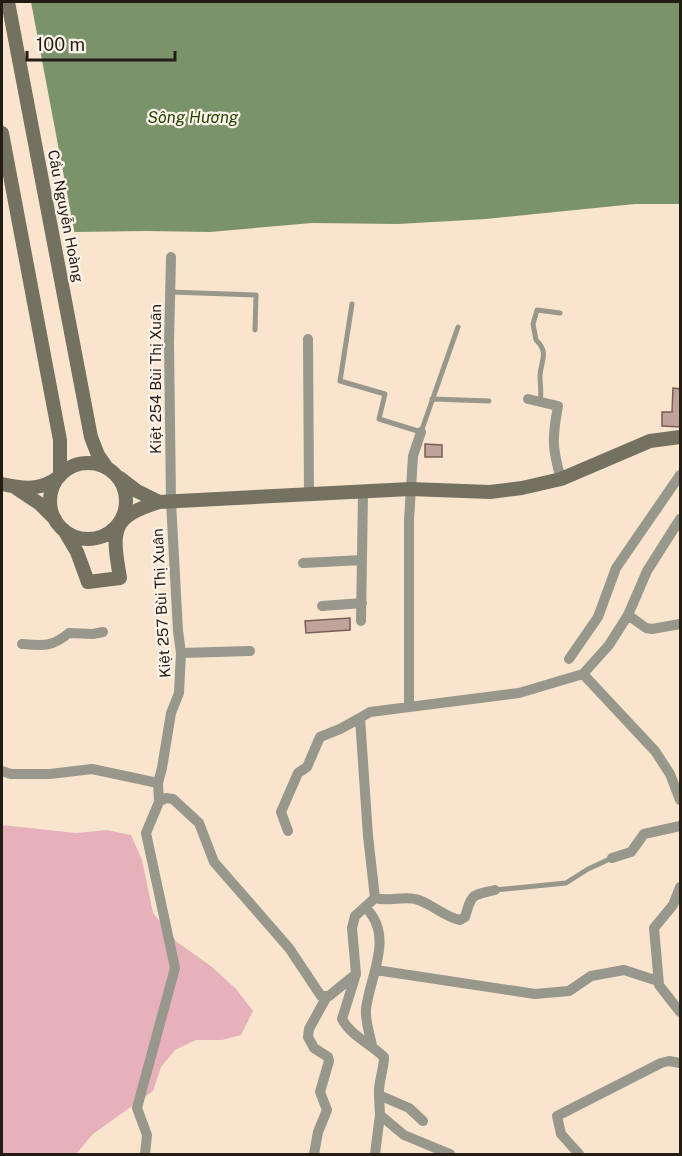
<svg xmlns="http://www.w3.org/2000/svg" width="682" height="1156" font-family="'Public Sans',sans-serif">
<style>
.green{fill:#e6b1bb}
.water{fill:#7b936b}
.pier{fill:#f9e4cd}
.building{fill:#c0a39a;stroke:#7a5f57;stroke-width:1.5}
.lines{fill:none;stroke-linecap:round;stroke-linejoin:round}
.lane{stroke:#98978b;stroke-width:5}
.street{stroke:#98978b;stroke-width:10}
.secondary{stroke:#737160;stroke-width:14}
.labels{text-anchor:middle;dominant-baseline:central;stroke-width:4.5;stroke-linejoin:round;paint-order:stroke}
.street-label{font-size:15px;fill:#231c14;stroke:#fcf3ea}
.water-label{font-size:16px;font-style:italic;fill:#234203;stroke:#fcf3ea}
</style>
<rect width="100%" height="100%" fill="#f9e4cd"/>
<path class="green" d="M2,825L76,833L107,830L131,835L142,860L153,913L177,942L212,967L236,989L253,1011L241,1035L222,1040H196L175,1050L161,1067L153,1091L93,1134L76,1154H2Z"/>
<path class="water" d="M2,2H680V204H635L486,219L398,224L312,223L210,232L146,231L2,233Z"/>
<path class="pier" d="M2,2H31L75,235L2,236Z"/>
<path class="building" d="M673,388L681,389V427L662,426V412H672Z
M425,444L442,445V457H425Z
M350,618V630L306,633L305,621Z"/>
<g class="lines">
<path class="lane" d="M170,292L256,295L255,330
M352,304L340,381L385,394L379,419L421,432L458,327
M432,399L489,401
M540,402C542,392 540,386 540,377C540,362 550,353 536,340L533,324L537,310L560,313
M495,890L566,883L588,869L612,858"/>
<path class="street" d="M308,339L309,494
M528,399L558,406C552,438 552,448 561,479
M303,563L362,560
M322,606L362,603
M628,615L646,628L652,629L680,624
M361,621L363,493
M22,644C44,646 52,647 69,633L93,634L103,632
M181,653L250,651
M569,659L598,617L616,568L680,475
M583,674L655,751L670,774L680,800
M409,707V520L413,456L421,432
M2,771L11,774H50L92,769L158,783
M159,802L166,798L173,799L199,823L214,862L289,948L321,996H329L356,974
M288,831L281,812L298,773L307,767L320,737L340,729L360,718
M612,858L631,852L644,834L680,826
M680,887L673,905L654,928L659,985L680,1012
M375,898C388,902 402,896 415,899C430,902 442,916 460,920L465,917C472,893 471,896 495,890
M365,907C395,936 370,975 366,1009C365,1021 370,1035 372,1046
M376,970L535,994L569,991L591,976L624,970L658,981
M380,1115L404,1135L450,1154
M423,1121L409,1108L379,1095C378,1082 384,1070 384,1057C371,1044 351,1036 342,1019L356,974L352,928L355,916L375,898L368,836L360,718L370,712L519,693L583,674L609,645L628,615L647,571L680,519
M145,1154L147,1135L137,1108L175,968L146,833L159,802L158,783L162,768L171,713L179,693L181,653L178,631L171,502L169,343L171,257
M314,1154L318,1132L327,1110L320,1092L329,1061L328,1057L314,1048L308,1037L309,1029L326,998
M375,1154L380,1115L379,1095
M579,1154L561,1134L557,1116L661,1063L669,1061L680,1063"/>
<path class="secondary" d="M8,2L91,437L98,455L107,468
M2,133L60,440V476C41,491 24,489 2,484
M50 501a38 38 0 1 1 76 0a38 38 0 1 1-76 0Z
M120,478L137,491L159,502
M16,488L40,504L55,519
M64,530L77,552L88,582L120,578C112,531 110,517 159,502L410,489L490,492L522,488L561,479L650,441L680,437"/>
</g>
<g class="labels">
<g class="street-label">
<text transform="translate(66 216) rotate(79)">Cầu Nguyễn Hoàng</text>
<text transform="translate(155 379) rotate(-90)">Kiệt 254 Bùi Thị Xuân</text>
<text transform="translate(161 603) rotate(-93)">Kiệt 257 Bùi Thị Xuân</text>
</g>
<g class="water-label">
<text x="193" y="117">Sông Hương</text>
</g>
</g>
<rect width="682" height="1156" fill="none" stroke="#231c14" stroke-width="6"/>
<path d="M27 51v9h148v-9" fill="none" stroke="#231c14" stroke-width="3"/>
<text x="36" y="51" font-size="18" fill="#231c14" stroke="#fcf3ea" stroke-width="4.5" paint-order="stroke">100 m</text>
</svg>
